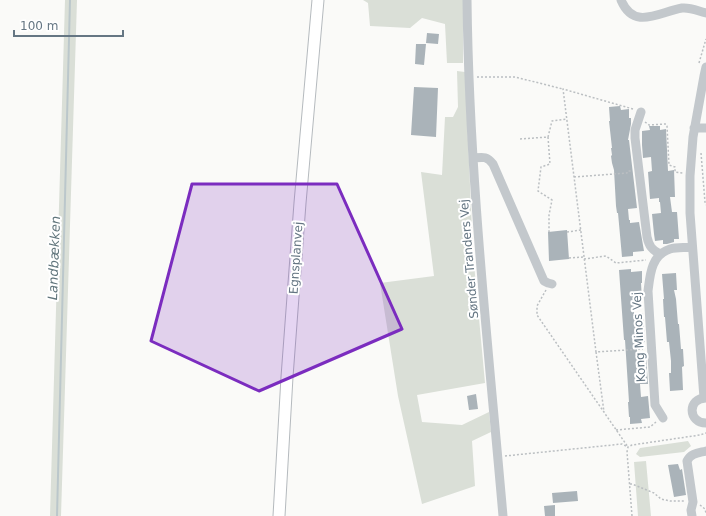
<svg xmlns="http://www.w3.org/2000/svg" width="706" height="516" font-family="'DejaVu Sans',sans-serif">
<style>
.green{fill:#dadfd7}
.lines{fill:none;stroke-linecap:round;stroke-linejoin:round}
.stream{stroke:#bbc7cb;stroke-width:2}
.building{fill:#aab3b9}
.major-casing{stroke:#b5babe;stroke-width:13}
.path{stroke:#bbbfc2;stroke-width:1.5;stroke-dasharray:2 2;stroke-linecap:butt}
.minor{stroke:#c3c8cc;stroke-width:9}
.major{stroke:#fff;stroke-width:11}
.marked{fill:#7b2cbf;fill-opacity:0.2;stroke:#7b2cbf;stroke-width:3;stroke-linejoin:round}
.labels{text-anchor:middle;dominant-baseline:central;stroke-width:4;stroke-linejoin:round;paint-order:stroke}
.street-label{font-size:12px;fill:#657683;stroke:#fff}
.water-label{font-size:13px;font-style:italic;fill:#60757c;stroke:#fff}
</style>
<rect width="100%" height="100%" fill="#fafaf8"/>
<path class="green" d="M65,0H77L61,516H50Z
M363,0H463V63H447L445,24L422,18L410,28L370,26L368,3Z
M457,71L465,72L473,253L485,383L417,395L422,422L462,425L489,412L491,432L472,441L475,486L422,504L398,396L380,283L434,276L421,172L442,175L445,117H453L458,107Z
M688,441L691,446L684,452L640,457L636,454L640,448Z
M646,461L651,516H638L634,462Z"/>
<g class="lines">
<path class="stream" d="M57,516L70,0"/>
</g>
<path class="building" d="M427,33L439,34L438,44L426,43Z
M416,44H426L424,65L415,64Z
M414,87L438,88L436,137L411,135Z
M620,106L621,110L629,109V118H631V124L628,140H629L637,208L628,209L629,220H630V223L639,222L644,251L633,252V256L622,257L618,213H617L616,206L614,170L612,163L611,156L612,155L611,148H612L609,121H610L609,107Z
M649,126H660V130L666,129L668,171L674,170L675,197H670L672,212H677L679,239H674V242L667,244H663V240L655,241L654,234L652,214L661,213L660,202H659V198L650,199L648,172L652,171L651,157L643,158L642,145V131L650,130Z
M567,230L569,259L549,261L548,232Z
M631,269V272L642,271V283H641L642,300L634,301V314L643,313L645,342L637,343V355H646L648,384H640L641,397L648,396L650,418L641,419L642,423L630,424V417H629L628,402H629L625,340H624L619,270Z
M676,273L677,290H674L676,299L678,324H679L681,349H683L684,366L682,367L683,390L670,391L669,373H671V361L669,342H667L665,317H664L663,299H664L662,274Z
M476,394L478,409L469,410L467,396Z
M678,464L680,470L682,469L686,495L674,497L668,465Z
M577,491L578,501L553,503L552,493Z
M555,505V516H545L544,506Z"/>
<g class="lines">
<g class="major-casing">
<path id="major" d="M279,516L287,377L300,203L318,0"/>
</g>
<path class="path" d="M699,63L706,39
M477,77H515L563,89
M633,109L563,89L596,352L643,349
M645,122L649,125L666,124L667,126L669,165L675,167V172L683,173
M548,137L550,164L541,167L538,191L552,200L549,215V232
M520,139L548,137L552,121L567,119
M701,153L705,202L706,205
M574,177L627,173L628,171H631
M567,232L581,230
M569,258L584,257
M584,259L606,256L616,263L646,260
M546,290L537,306V315L628,447
M596,352L604,412
M616,430L650,427L656,422
M505,456L622,444L626,446
M630,484H632L654,493L661,499L670,501H685
M700,505L705,509L706,513
M632,516L627,452L628,447L632,445L700,435L706,433"/>
<path class="minor" d="M467,0C469,172 488,344 503,516
M621,0C634,31 659,12 682,8C690,7 698,11 706,13
M641,112L635,130V138L647,237C649,246 652,250 660,254
M694,128H706
M474,158C483,157 487,156 493,164L544,281L548,283L552,284
M704,398L690,213V176L693,137L704,76L706,67
M706,398C687,398 688,423 706,423
M663,418L655,405L648,291C650,275 651,255 670,249C677,247 685,248 692,247
M692,516L691,510L693,502L687,461C691,453 698,453 706,451"/>
<use href="#major" class="major"/>
</g>
<path class="marked" d="M192,184H337L402,329L259,391L151,341Z"/>
<g class="labels">
<g class="street-label">
<text transform="translate(296 258) rotate(-86)">Egnsplanvej</text>
<text transform="translate(469 259) rotate(-95)">Sønder Tranders Vej</text>
<text transform="translate(639 337) rotate(-93)">Kong Minos Vej</text>
</g>
<g class="water-label">
<text transform="translate(54 258) rotate(-88)">Landbækken</text>
</g>
</g>
<path d="M14 30v6h109v-6" fill="none" stroke="#657683" stroke-width="2"/>
<text x="20" y="30" font-size="12" fill="#657683" stroke="#ffffff" stroke-width="3" paint-order="stroke">100 m</text>
</svg>
